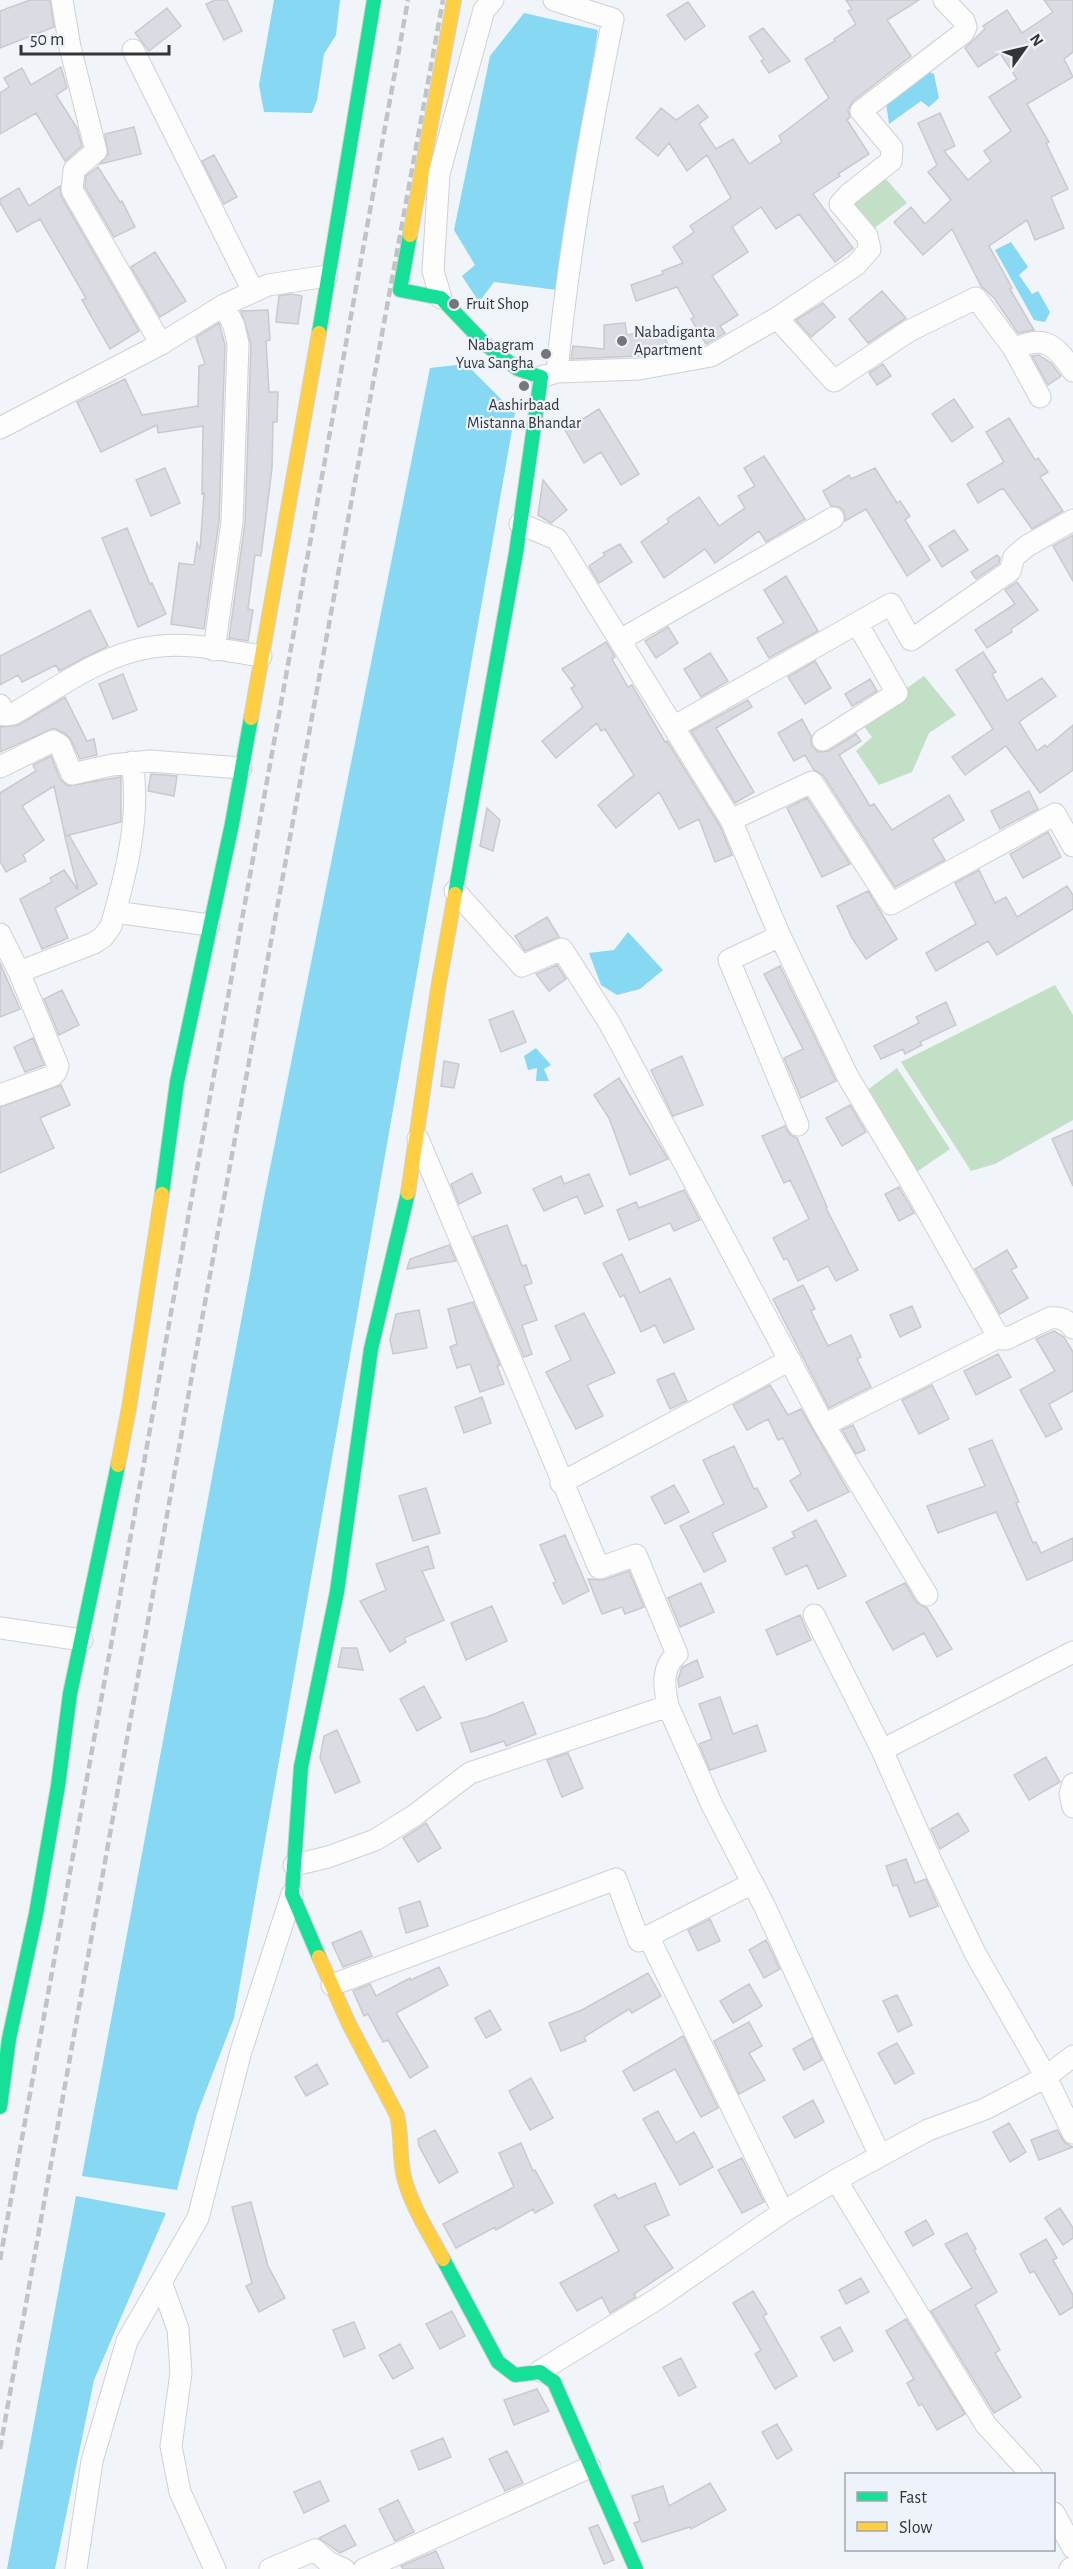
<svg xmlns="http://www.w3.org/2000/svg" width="1073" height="2569" font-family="'Alegreya Sans',sans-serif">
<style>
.green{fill:#c1e0c5}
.water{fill:#87d8f2}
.building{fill:#dbdbe3;stroke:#c9cacd;stroke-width:1.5}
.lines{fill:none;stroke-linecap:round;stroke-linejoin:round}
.street-casing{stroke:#cfd1d4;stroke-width:23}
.fast-casing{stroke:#cfd1d4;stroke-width:16}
.slow-casing{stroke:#cfd1d4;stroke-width:16}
.street{stroke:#fdfdfe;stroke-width:21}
.fast{stroke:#16e098;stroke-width:14}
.slow{stroke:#ffcf43;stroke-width:14}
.rail{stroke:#c2c3c3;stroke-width:4.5;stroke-dasharray:9 4.5;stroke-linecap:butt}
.poi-dot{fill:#75777b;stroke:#eef3fb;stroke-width:2}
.labels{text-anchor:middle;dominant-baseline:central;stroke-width:4.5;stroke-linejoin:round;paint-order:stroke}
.poi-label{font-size:16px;fill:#323437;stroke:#eef3fb;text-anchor:start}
</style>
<rect width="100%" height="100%" fill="#f1f4f8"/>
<path class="green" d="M878,170L907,203L868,233L843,204Z
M924,676L956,715L929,733L912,772L879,785L856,751L872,737L860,721Z
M1055,985L1073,1015V1120L995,1164L971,1171L901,1062Z
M897,1068L950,1149L915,1173L866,1091Z"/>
<path class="water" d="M274,0H340L336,35L324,54L317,100L312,113L264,112L259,85Z
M524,13L598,30L557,290L494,282L479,302L462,276L475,265L454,230L490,56Z
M924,69L934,74L939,98L929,107L921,101L889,124L885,95Z
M1011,242L1028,267L1019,275L1032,294L1038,291L1050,312L1045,322L1034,320L995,250Z
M466,364L515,413L234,2018L197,2114L177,2190L82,2176L264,1198L430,368Z
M628,932L663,970L640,989L617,995L601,985L589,953L614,950Z
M536,1048L551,1065L544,1069L549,1081H536L537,1068L528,1070L524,1056Z
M76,2196L166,2213L94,2380L55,2569H7Z"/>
<path class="building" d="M30,0H50L54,27L0,48V11Z
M215,0H227L242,31L224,40L206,4Z
M846,0H919L887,20L911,56L853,101L848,110L850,117L847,120L869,154L838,174L840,176L813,194L853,248L835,262L799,214L776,229L761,207L732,227L748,252L712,276L738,315L720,326L725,333L706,344L691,319L694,317L677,287L636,301L631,285L663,274L662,271L683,263L673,247L694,232L690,226L731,198L707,155L687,171L669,143L658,156L636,138L661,108L676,120L698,105L708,117L699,124L716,149L733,139L749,164L782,142L779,136L829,98L805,59L835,41L834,39L856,24L848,11L852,9Z
M1044,0H1073V52L1064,59L1073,77L1027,104L1049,142L1046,143L1068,189L1051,197L1064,228L1035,240L1027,220L989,246L1012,288L1010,289L1034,330L1018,333L994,298L981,286L952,229L923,255L894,222L911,207L925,224L951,200L928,172L937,165L918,123L940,113L955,146L944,151L968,180L991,161L984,151L1011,131L989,97L1017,79L1000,53L978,67L965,48L985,29L983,26L1007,10L1022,33L1053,12Z
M688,2L705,26L685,40L667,15Z
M167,8L181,26L149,51L135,33Z
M763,28L790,61L769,73L761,61L764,59L749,37Z
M61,67L67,88L56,95L77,128L82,146L65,161L36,113L0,134V93L9,87L4,78L22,68L31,85Z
M134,127L141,154L100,164L108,154L105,134Z
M214,155L237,197L224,204L202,161Z
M98,167L120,202L122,201L135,227L114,237L85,187L86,176Z
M60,186L61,196L139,331L110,349L82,300L86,298L40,219L17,232L0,203V199L19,188L29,206Z
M155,252L186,301L160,317L131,267Z
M882,291L906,318L868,343L849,319Z
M291,294L302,296L298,324L276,322L279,296Z
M823,303L835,317L811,337L796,320Z
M268,310L270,340L266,341L269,392H278L277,422H273L272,468L261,556L255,555L248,609L253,610L248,641L229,638L245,523L251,344L241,311Z
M219,323L225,345L219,521L204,629L171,624L179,563L194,565L197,543L200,550L204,493L202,494L203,426L158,433L157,425L101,452L77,402L125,379L142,415L198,406L199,366L205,364L196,337Z
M625,323L627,335L660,329L671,350L638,356L571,359L573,346L604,349V325Z
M1039,355L1051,363L1061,376L1048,385L1032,356Z
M883,364L891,376L877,385L869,373Z
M954,399L973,427L952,442L932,414Z
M599,409L639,474L621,485L601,452L584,463L565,430Z
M1009,418L1035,460L1038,458L1048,472L1040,477L1063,511L1032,529L1003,488L978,503L967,484L1004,462L986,432Z
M764,456L805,519L766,542L759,531L715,563L705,549L664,578L641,542L669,522L667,519L699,497L719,526L745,508L738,496L755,486L744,468Z
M165,468L180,503L151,516L136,480Z
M875,468L897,503L900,501L910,516L905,520L930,560L907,576L866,509L845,521L844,511L839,507L831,506L823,491L849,475L851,479Z
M543,480L567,510L551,523L538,515Z
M127,528L150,584L152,583L166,614L138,627L102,538Z
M954,530L968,550L942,567L929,546Z
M1073,535V581L1053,546Z
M620,544L632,562L599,583L589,566L605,555L603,553Z
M997,555L1000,558L999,563L976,579L971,572Z
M786,576L818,631L769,658L757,638L784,623L764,590Z
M1017,582L1038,610L1011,629L1012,632L987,648L975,630L1015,604L1005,590Z
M90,610L108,646L59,671L56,665L22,682L18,675L0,685V656Z
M668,627L678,643L656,658L645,641Z
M606,642L615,657L612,659L628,687L632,685L665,742L667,741L720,826L732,855L715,862L699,819L679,829L659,792L616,828L598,805L634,775L605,729L601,731L597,723L556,758L542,741L583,707L571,688L575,686L562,669Z
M983,652L996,672L992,674L1007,701L1042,678L1056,696L1019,722L1037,751L1045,745L1047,747L1073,725V770L1040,793L1006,746L965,775L952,757L993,729L956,670Z
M710,653L728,681L701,697L684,669Z
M815,661L831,688L805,704L788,677Z
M123,674L137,710L113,719L99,684Z
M870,679L877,691L852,706L845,694Z
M65,697L87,741L94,739L97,755L80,759L71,740L66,734L54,728L0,752V727L19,725Z
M748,700L752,707L716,728L754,792L735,803L691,731Z
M802,719L811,736L812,746L818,752L829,751L856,734L861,741L839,755L870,806L874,804L892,830L949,795L964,820L932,839L945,860L895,887L823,775L814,770L805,755L794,761L778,733Z
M51,756L60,779L68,786L121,777V822L65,836L54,786L22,806L44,840L23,855L26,861L6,872L0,861V793L36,771L33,765Z
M151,774L177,776L174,796L148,791Z
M1029,791L1038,809L1000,829L991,811Z
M807,798L850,864L822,877L787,808Z
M487,808L500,820L493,851L480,846Z
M1048,832L1061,857L1023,878L1010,854Z
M69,835L97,884L55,908L68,938L42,949L20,899L52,882L50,878L64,870L78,890L65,837Z
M979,870L995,903L1006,897L1017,917L1067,886L1073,895V909L997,955L988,941L936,971L926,953L976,924L955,883Z
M868,891L897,939L866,959L852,938L837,906Z
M547,917L559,937L525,951L515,936Z
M0,963L20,1009L0,1017Z
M557,965L566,979L549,991L536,974Z
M780,966L836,1081L801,1098L784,1058L803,1049L764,974Z
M62,990L79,1025L59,1035L44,999Z
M946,1002L956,1025L920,1042L922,1045L905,1054L903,1049L881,1059L874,1046L919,1023L916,1017Z
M513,1011L526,1042L501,1052L489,1020Z
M33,1038L44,1065L25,1072L14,1047Z
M682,1056L703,1105L673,1116L651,1070Z
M444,1061L459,1064L454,1088L441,1086Z
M619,1078L668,1159L630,1175L609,1118L594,1095Z
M61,1085L70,1105L40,1118L54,1148L0,1173V1107Z
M850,1105L866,1132L842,1146L826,1118Z
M785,1126L790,1135L797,1138L827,1207L826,1208L858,1270L836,1281L828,1266L798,1281L787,1258L784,1260L773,1238L809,1219L790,1180L784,1183L762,1136Z
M1073,1130V1186L1052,1139Z
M472,1173L481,1193L459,1204L451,1184Z
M589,1174L603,1206L585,1214L577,1196L544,1211L533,1189L561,1176L564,1184Z
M899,1187L914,1213L899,1221L885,1194Z
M684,1190L700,1220L674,1231L670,1223L629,1240L617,1210L636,1202L639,1208Z
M507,1225L522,1266L526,1265L532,1283L524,1286L537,1320L522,1325L532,1354L524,1357L473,1237Z
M449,1245L456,1261L407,1269L410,1259Z
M1007,1250L1017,1267L1011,1270L1028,1298L1000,1314L975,1269Z
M622,1254L640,1293L670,1278L694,1329L664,1343L655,1325L641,1332L624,1295L620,1297L603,1263Z
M803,1285L815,1309L811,1311L828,1346L851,1335L861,1357L857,1359L871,1387L829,1408L773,1299Z
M473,1302L500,1365L497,1366L504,1384L480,1392L470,1364L457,1368L450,1347L457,1344L448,1309Z
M912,1306L921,1327L900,1337L890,1315Z
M419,1310L427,1348L393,1354L390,1340L396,1314Z
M584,1313L615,1373L587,1385L603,1416L576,1429L546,1372L571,1360L555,1326Z
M1054,1331L1064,1337L1073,1352V1391L1049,1404L1062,1429L1046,1437L1020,1390L1055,1371L1036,1339Z
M998,1354L1011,1377L976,1395L964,1371Z
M674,1373L687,1401L670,1409L657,1380Z
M770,1385L788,1415L801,1409L849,1492L808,1511L790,1481L801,1474L783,1438L778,1440L768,1419L747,1430L733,1405Z
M932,1385L949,1419L919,1434L902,1400Z
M482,1397L491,1423L464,1433L455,1407Z
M853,1425L865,1450L856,1454L842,1430Z
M992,1440L1019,1502L1016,1503L1033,1543L1036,1542L1041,1553L1073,1538V1560L1027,1580L996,1512L938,1533L927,1506L985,1486L969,1449Z
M734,1446L754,1489L757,1488L767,1507L712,1533L726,1561L704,1572L680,1526L724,1504L703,1460Z
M674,1485L689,1512L665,1524L651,1497Z
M426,1488L440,1533L413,1541L399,1496Z
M816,1520L846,1576L818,1589L807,1565L786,1575L773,1548L795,1537L792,1532Z
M565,1535L589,1591L563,1604L553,1583L556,1582L540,1545Z
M428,1546L434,1568L422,1571L444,1620L404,1638L406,1642L390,1652L360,1601L386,1590L376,1564Z
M629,1571L644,1607L625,1614L622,1607L602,1614L588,1579L603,1580Z
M701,1583L714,1612L680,1627L668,1598Z
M905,1583L916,1602L927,1608L952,1649L937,1657L924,1633L893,1650L866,1602Z
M492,1606L507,1641L466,1660L451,1623Z
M800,1615L811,1640L777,1655L766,1630Z
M342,1648H357L363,1670L338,1667Z
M697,1660L703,1677L679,1687L678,1679L682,1667Z
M424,1686L441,1718L417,1731L400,1699Z
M720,1697L733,1734L757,1725L766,1751L710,1770L699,1744L712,1739L699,1704Z
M523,1702L536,1734L506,1746L504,1741L471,1752L461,1723L487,1717Z
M337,1730L360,1782L335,1793L320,1758L324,1736Z
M568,1753L583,1788L562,1797L547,1760Z
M1046,1757L1060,1782L1029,1800L1014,1775Z
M958,1813L969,1831L940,1849L931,1829Z
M426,1823L441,1848L418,1862L403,1838Z
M906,1859L915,1883L926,1879L938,1906L910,1917L897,1885L893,1886L886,1866Z
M420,1901L428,1926L406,1933L399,1908Z
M710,1919L720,1941L698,1951L688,1930Z
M361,1931L372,1956L343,1967L332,1943Z
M766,1940L780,1969L764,1978L749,1950Z
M439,1967L448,1985L396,2013L428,2067L410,2078L388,2040L383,2042L368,2014L364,2016L353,1991L370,1984L376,1996L410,1978L411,1980Z
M648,1973L661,1996L632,2013L629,2009L584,2037L586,2041L561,2051L549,2023L582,2010Z
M749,1984L762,2006L733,2023L720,2001Z
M897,1995L912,2025L898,2032L883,2001Z
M490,2010L501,2030L486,2038L475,2018Z
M749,2022L762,2046L749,2053L765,2080L739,2094L714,2041Z
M683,2036L718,2108L701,2117L675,2069L634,2091L623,2071Z
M812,2038L822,2060L804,2070L793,2049Z
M897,2043L914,2073L895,2084L878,2053Z
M317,2064L328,2084L306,2096L295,2077Z
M531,2078L553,2118L530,2130L509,2091Z
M813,2100L824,2122L795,2138L783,2117Z
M658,2111L676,2143L694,2132L713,2167L680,2185L643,2119Z
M1009,2123L1026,2152L1010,2162L993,2132Z
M435,2130L458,2172L439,2183L419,2146L418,2139Z
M1057,2130L1065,2143L1073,2147L1039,2160L1031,2140Z
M521,2143L533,2171L535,2170L553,2203L535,2213L533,2209L496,2230L495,2227L456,2248L443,2224L514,2187L499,2153Z
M742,2158L764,2202L742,2213L718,2170Z
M655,2183L669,2215L644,2226L673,2268L634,2294L636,2297L610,2313L602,2297L577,2311L560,2283L619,2251L594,2205L615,2194L618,2199Z
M251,2202L268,2266L285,2298L259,2312L246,2286L252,2283L232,2207Z
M1060,2208L1073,2228V2238L1063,2245L1045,2218Z
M926,2220L934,2234L913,2246L905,2232Z
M967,2233L976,2249L974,2250L997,2292L975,2305L1000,2350L995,2353L1021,2397L994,2413L931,2311L972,2288L945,2244Z
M1046,2239L1057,2258L1053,2260L1073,2295V2307L1060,2315L1034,2271L1030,2273L1020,2254Z
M861,2278L869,2292L846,2304L839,2290Z
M753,2291L767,2314L763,2316L797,2376L775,2389L755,2354L761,2350L733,2303Z
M452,2311L465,2336L440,2349L426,2324Z
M906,2319L965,2414L937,2430L922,2404L919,2406L907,2383L914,2379L886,2331Z
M354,2322L365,2348L344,2357L333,2330Z
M840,2327L853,2351L834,2361L821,2337Z
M400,2344L413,2368L393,2379L379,2355Z
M681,2358L696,2387L679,2396L663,2367Z
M537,2389L549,2411L514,2425L504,2400Z
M777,2424L792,2450L777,2459L762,2432Z
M443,2438L451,2457L419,2470L411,2451Z
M507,2451L523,2483L505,2491L489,2459Z
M320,2481L329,2501L304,2513L294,2492Z
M710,2483L726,2510L691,2529L690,2527L642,2542L634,2523L640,2521L632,2496L663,2486L669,2506Z
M398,2500L414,2532L395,2541L379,2509Z
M345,2525L356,2545L340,2553L319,2538Z
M598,2525L614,2560L604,2564L589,2528Z
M436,2551L444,2569H403L401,2566Z"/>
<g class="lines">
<g class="street-casing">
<path id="street" d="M62,0L70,47L96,151L74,170L72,190L161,344
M554,0L613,19C589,136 568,253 557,372
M133,50L253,291
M441,298L433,271L439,174L484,10L493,0
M777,318L856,265L870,249L867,236L840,204L849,194L891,161L892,148L861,111L963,33L966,27L964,21L944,0
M1014,349C1044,334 1056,345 1073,371
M541,377L557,372L639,369L711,356L777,318L834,381L909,331L976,298L1014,349L1040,397
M0,428L161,344L224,305L268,285L327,276
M520,524L557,539L731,820L780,936L848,1077L914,1187L995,1331L1002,1339H1006L1050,1318C1061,1317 1066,1319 1073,1328
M620,640L833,518
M214,650L232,522L238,344L234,326L224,305
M0,705L5,715L13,714C56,689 102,654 152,647C187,641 226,651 261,656
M675,726L891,604L911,640L1010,571L1014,557L1027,546L1073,520
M823,740L897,693L857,623
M0,767L53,741L60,745L72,774L112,765L150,761L241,768
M731,820L812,782L891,904L1055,814L1073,846
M455,891L522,966L562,949L610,1024L824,1425L927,1595
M115,912L209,925
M0,934L19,972L58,1066L56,1072L52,1076L0,1095
M780,936L729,960L798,1125
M19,972L94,943L103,937L111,926C126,875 141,815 132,762
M824,1425L999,1337
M561,1483L790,1360
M814,1615L882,1750L930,1859L975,1953L1046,2077L1073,2133
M0,1628L82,1640
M668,1706L712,1805L765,1907L880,2156
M882,1750L1073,1652
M1073,1784L1070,1794L1073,1807
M294,1865L328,1857L375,1840L415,1815L470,1773L668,1706C664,1686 661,1668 677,1654L636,1555L599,1568L418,1139
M648,1936L783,2212
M332,1985L616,1879L639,1941L753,1883
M836,2180L986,2425L1031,2474
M161,2282L178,2329L181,2373L171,2446L180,2492L215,2569
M540,2371L657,2299L783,2212L836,2180L928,2130L985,2109L1046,2077L1073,2056
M1054,2513L1073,2548
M76,2569L92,2461L127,2341L198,2218L241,2051L292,1894
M270,2569L315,2550L328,2562L344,2569
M364,2569L590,2467
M1070,2569L1073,2567"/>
</g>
<g class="fast-casing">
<path id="fast" d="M410,235L400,290L441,298L485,344L518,369L541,377L516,553L455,894
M319,333L374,0
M162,1194L177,1082L232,824L251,718
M319,1957L292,1894L301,1767L337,1592L371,1349L408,1193
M0,2107L9,2039L36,1914L58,1786L70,1694L118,1465
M443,2259L498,2362L515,2375L540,2372L554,2382L636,2569"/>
</g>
<g class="slow-casing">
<path id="slow" d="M410,235L454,0
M251,718L319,333
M408,1193L438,989L455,894
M118,1465L129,1408L162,1194
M319,1957L349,2024L397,2115C402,2135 399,2157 404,2177C411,2205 429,2233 443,2259"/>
</g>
<use href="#street" class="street"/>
<use href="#fast" class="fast"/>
<use href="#slow" class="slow"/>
<path class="rail" d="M0,2260L408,0
M0,2449L204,1308L443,0"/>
</g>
<g class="poi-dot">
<circle cx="454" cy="304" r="6"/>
<circle cx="622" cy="341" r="6"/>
<circle cx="546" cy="354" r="6"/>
<circle cx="524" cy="386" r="6"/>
</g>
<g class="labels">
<g class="poi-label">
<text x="466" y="304">Fruit Shop</text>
<text x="634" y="332">Nabadiganta<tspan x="634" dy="18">Apartment</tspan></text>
<text x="534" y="345" text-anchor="end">Nabagram<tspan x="534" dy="18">Yuva Sangha</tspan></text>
<text x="524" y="405" text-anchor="middle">Aashirbaad<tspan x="524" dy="18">Mistanna Bhandar</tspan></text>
</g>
</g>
<rect x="845" y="2473" width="210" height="78" fill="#eef3fb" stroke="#a3a7ad" stroke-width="1.5"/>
<rect x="857" y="2492" width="30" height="9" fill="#16e098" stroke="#a3a7ad" stroke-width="1.5"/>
<text x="899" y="2503" font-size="18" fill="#323437">Fast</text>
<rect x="857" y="2522" width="30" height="9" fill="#ffcf43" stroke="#a3a7ad" stroke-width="1.5"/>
<text x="899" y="2533" font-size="18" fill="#323437">Slow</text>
<g transform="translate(1025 48) rotate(56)" stroke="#eef3fb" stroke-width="4.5" paint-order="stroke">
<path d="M0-4.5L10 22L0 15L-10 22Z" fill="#323437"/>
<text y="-9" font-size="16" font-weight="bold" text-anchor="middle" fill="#323437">N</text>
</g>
<path d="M21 45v9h148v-9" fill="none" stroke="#323437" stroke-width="3"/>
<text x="30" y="45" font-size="18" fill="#323437" stroke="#eef3fb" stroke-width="4.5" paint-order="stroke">50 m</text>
</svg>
